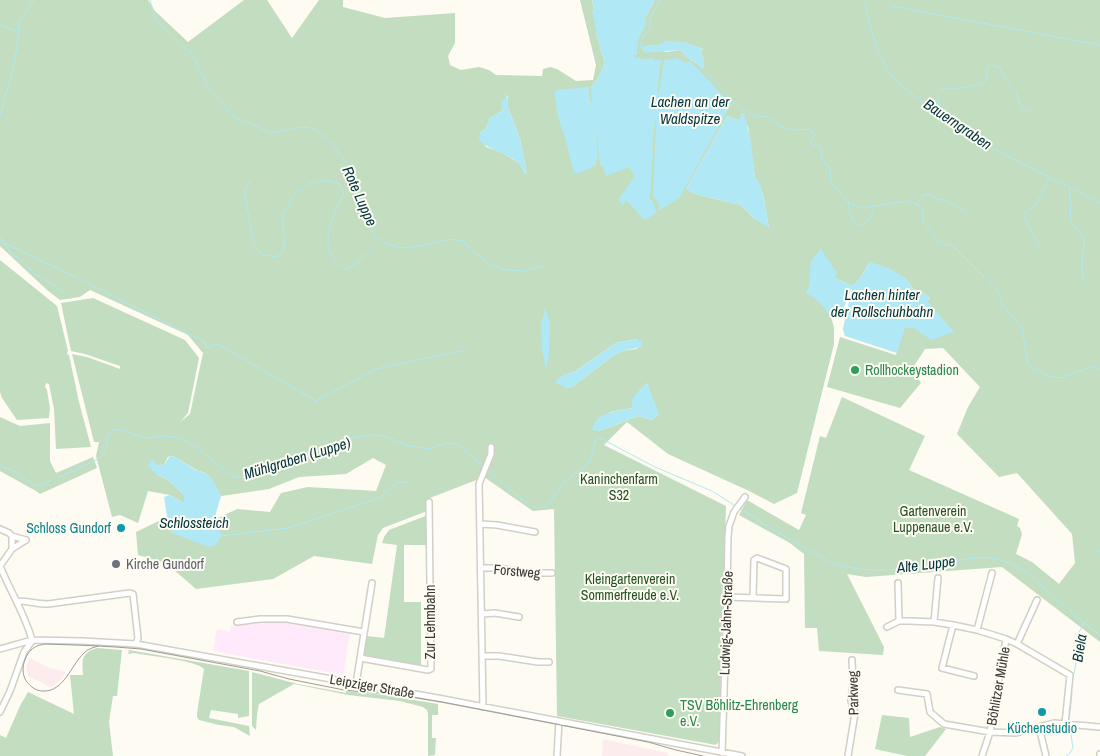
<svg xmlns="http://www.w3.org/2000/svg" width="1100" height="756" font-family="'Archivo Narrow',sans-serif">
<style>
.commercial{fill:#fdecee}
.education{fill:#feeafa}
.green{fill:#c2ddc0;fill-rule:evenodd}
.water{fill:#b0e9f5}
.lines{fill:none;stroke-linecap:round;stroke-linejoin:round}
.stream{stroke:#b0e9f5;stroke-width:1}
.minor-casing{stroke:#d2cfc6;stroke-width:8}
.minor{stroke:#fff;stroke-width:5}
.tram{stroke:#9e9c95;stroke-width:1}
.leisure-dot{fill:#2e9e5b;stroke:#fefbf2;stroke-width:2}
.culture-dot{fill:#0f9aa8;stroke:#fefbf2;stroke-width:2}
.worship-dot{fill:#6b7280;stroke:#fefbf2;stroke-width:2}
.labels{text-anchor:middle;dominant-baseline:central;stroke-width:4;stroke-linejoin:round;paint-order:stroke}
.leisure-label{font-size:14px;fill:#27864d;stroke:#fefbf2;text-anchor:start}
.park-label{font-size:14px;fill:#255224;stroke:#fefbf2}
.culture-label{font-size:14px;fill:#0d838f;stroke:#fefbf2;text-anchor:end}
.worship-label{font-size:14px;fill:#5b616d;stroke:#fefbf2;text-anchor:start}
.street-label{font-size:14px;fill:#383733;stroke:#fefbf2}
.water-label{font-size:15px;font-style:italic;fill:#00353e;stroke:#fefbf2}
</style>
<rect width="100%" height="100%" fill="#fefbf2"/>
<path class="commercial" d="M29,658L50,668L66,672L59,682L50,687L28,676L26,668Z
M603,739L668,753V756H602Z"/>
<path class="education" d="M267,621L285,622L350,632L343,675L213,651L217,629L230,632L231,625L235,626L236,623Z"/>
<path class="green" d="M0,0H148L155,11L188,42L244,0H267L292,38L319,0H343V7L385,18L455,13V43L448,56L450,65L461,70L479,67L489,70L496,75L542,76L543,69L550,67L557,69L576,81L593,80L596,65L580,0H592L594,9L597,37L605,63L597,80L591,87L648,149L658,96L629,58L648,12L655,0H1100V642L1002,567L866,577L847,574L884,647L883,655L819,651L817,628H805L804,554L790,543L739,515L747,500L799,530L806,515L801,513L820,436L826,438L842,397L925,436L909,470L1019,519L1017,526L1020,528L1022,534L1016,554L1032,562L1059,584L1075,563L1072,534L1017,473L999,477L957,434L968,407L980,387L943,348L925,349L912,369L921,383L900,408L827,387L840,337L896,355L904,328L901,322L845,336L843,328L927,301L930,298L924,293L913,289L906,279L870,262L859,280L852,286L835,278L821,249L811,262V277L820,276L834,328V344L797,493L774,504L747,490L668,454L627,422L604,445L726,506L721,658L720,740L716,745L557,716L554,509L533,511L484,477L430,498L427,511L383,528L378,535L372,564L314,556L273,579L196,589L166,563L138,555L136,532L167,517L172,533L214,520L237,509L270,512L281,493L308,487L376,491L386,465L373,458L346,474L299,477L269,489L221,496C215,486 211,472 198,471L175,457L170,456L168,457L163,466L158,465L157,475L167,479L184,495V503L170,495L148,491L138,523L120,515L112,517L96,456L99,442H94L72,354L87,357L120,369V366L85,354L71,351L61,303L93,298L185,340L199,358L188,413L180,422L190,414L203,353L188,335L90,290L80,297L60,300L47,290L0,246ZM669,42H683L703,49L700,52L704,59L703,69L695,62L685,56L684,53L680,50L666,52L647,46L658,45ZM508,96L507,105L520,139L527,174H525L519,163L501,152L486,147L480,133L486,128L490,118L502,111L506,97ZM727,116L738,120L748,126L755,178C764,186 766,215 769,227L754,218L741,205L696,194L686,189ZM637,339V349L626,350L614,355L572,387L567,388L564,386L563,375L574,372L616,343ZM647,383L658,415L652,420L638,416L608,428L598,431L610,412L632,408Z
M0,260L57,306L68,351L67,354L69,355L79,402L91,447L56,449L54,409L49,384L46,383L45,387L47,390L50,409L49,418L17,420L2,398L0,392Z
M0,417L20,426L50,423V461L56,473L93,457L97,468L40,494L36,491L0,471Z
M428,515V545H404V602H421V667L363,655L367,636L384,638L397,545L382,543L384,537L389,530Z
M97,648L122,650L117,696H113L109,722L113,756H0V735L6,738L20,706L28,692L74,714L70,675H83C82,660 81,653 97,648Z
M129,650L249,671V716L238,718V714L211,710L209,718L249,726L250,736L234,727L219,725L199,720L197,717V713L204,669C196,660 148,656 134,653L128,654Z
M252,672L298,684L341,692L346,693V691L384,695L438,704V715H432V738H436L435,755L428,756V714L427,710L423,707L400,701L348,695L294,684L259,704L257,714L256,730L252,726Z
M882,715L909,718L910,737L940,727L946,729L925,756H907L875,749Z"/>
<path class="water" d="M592,0H655L648,12L645,20L646,24L639,38L637,49V55H633L635,58L646,59L652,58L655,60H661L657,94L659,93L664,60L677,58L686,63L690,61L731,104L680,197L659,211L658,202L653,197L656,120H655L652,151L653,153L650,199L654,203L656,213L645,220L626,200L623,205L618,200L635,176L629,167L606,176L603,166L600,165L597,137L596,135L598,159L596,160V166H592L591,168L579,173H574L564,134C558,122 557,107 554,93L557,90L589,87L590,103L592,102L591,87L597,80L605,63L597,37L592,11L594,9Z
M666,41L683,42L703,49L700,52C704,59 706,61 703,69L695,62L685,56L684,53L680,50L645,53L643,51V48L644,46L658,45Z
M504,92L506,93L508,100L507,105L520,139L527,174H525C523,170 521,166 518,163C507,152 487,151 479,139L480,133L486,128L490,118L502,111L503,108L501,104L502,101L505,99L506,97Z
M742,113H744L751,142L755,178L760,183L766,210L769,228L754,218L741,205L696,194L686,189L727,116L738,120Z
M821,249L837,273L835,278L852,286L859,280L870,262L889,268L906,279L913,289L924,293L930,297L927,301L954,332L931,340L914,328H905L897,353L845,336L843,328L852,289H851L843,310L831,318C824,307 818,299 806,293C812,282 808,274 811,263C812,258 818,253 821,249Z
M545,308L550,323L549,354L546,370L542,348L541,325Z
M637,339L642,341V347L626,350L614,355L572,387L567,388L564,386L556,384V381L563,375L574,372L616,343Z
M647,383L659,414L652,420L638,416L608,428L598,431L592,430C595,412 618,411 632,408V399L640,389Z
M170,456L175,457L197,471C211,472 215,485 221,496L214,520L222,536L215,545L208,547L172,533L167,517L164,497L170,495L184,503V495L167,479L157,475L148,466L152,459L158,465L163,466Z"/>
<g class="lines">
<path class="stream" d="M150,0L156,20L192,54L211,92L235,117L272,133L301,127L310,128L319,132L332,143L354,174L369,223L375,235L386,244L402,248L419,246L452,239L463,241L474,252L490,264L505,270L524,271L543,266
M865,0L869,22L877,48L887,69L897,82L936,112L990,147L1100,203
M891,6L1100,45
M0,25L17,31
M643,48L640,46L642,39L650,28V19L660,0
M703,68L741,110H745L757,116L768,117L774,122L785,128L794,130L809,129L814,134L810,143L820,147L823,161L830,168L831,182L848,202L861,208L906,201L917,204L923,209V222L940,242L954,247L984,277
M1016,93L1022,108L1032,113
M0,115L13,70L18,40L19,22L34,0
M941,115C941,106 936,99 938,90C954,88 971,88 986,81C988,76 986,70 988,66L993,65L1000,68L1004,78L1013,89
M250,181L244,191L254,244L262,254L276,257L283,251L285,241L283,229V215L293,197L308,184L327,180L339,184L344,194C334,213 318,243 336,261C338,264 342,267 345,269L353,266L372,249
M1069,187L1071,203L1070,205L1071,221L1082,236L1084,242L1082,265V275L1085,282
M848,202C849,211 851,218 857,226C868,225 870,219 873,210
M917,204L922,195L927,194L939,200H945L966,212
M0,237L12,254L22,261L31,271L67,294
M4,243L77,278
M1039,246L1023,215L1036,205L1049,179
M988,280L999,292L1002,304L1022,328L1028,365L1049,376L1061,378L1094,366L1100,370
M83,281L205,342V348L218,344L316,401L376,369L466,350
M0,466L12,470L34,485L38,486L51,480
M487,470L520,498L534,507L540,508L549,504L563,483L584,467L590,461L595,442L598,439H602L655,467L712,491L734,505
M58,478L100,458L104,454L109,434L114,430H123L144,438L165,436L176,437L195,446L232,476L244,478L292,457L350,438L373,435L385,436L409,446L428,449L446,443L457,444L484,467
M741,509C761,522 782,535 803,547C818,556 834,565 852,568C895,575 942,561 985,557L997,559L1011,564L1026,572L1084,623L1100,635
M222,536L288,528L380,498L397,482H408
M1093,549L1100,551
M1074,674L1078,652L1080,650L1079,632L1084,623
M1069,720L1072,694
M1066,756L1070,753L1073,748L1070,728"/>
<g class="minor-casing">
<path id="minor" d="M480,524L497,525L535,532
M0,529L9,533L12,536
M12,549V536L26,540
M0,566C10,591 25,614 32,640
M0,566L12,549L26,540
M481,568H498L531,573H552
M898,583L899,621
M727,597L786,599V569L757,558L754,560L753,598
M17,601C28,601 37,604 48,604L130,593L133,594L138,638L136,644
M482,614L495,613L519,617
M237,622L260,619H287L364,632
M934,622L938,578
M953,625L942,668L974,676
M887,627L899,621H909L934,622L953,625L977,630L1006,639L1017,644L1070,675L1065,724
M977,630L992,573
M1017,644L1037,600
M0,649L32,640L82,641L136,644L443,699L742,756
M482,656H499L538,662H549
M360,658L428,670L431,669L429,502
M356,684L372,583
M898,690L927,694L930,712L944,724L990,732L1016,733L1054,723L1100,727
M483,707L479,484L491,454V447
M0,712L10,691L24,652L32,641
M1039,727L1046,756
M722,753L727,597L728,536L729,526L734,512L745,497
M557,756L559,721
M848,756L855,713L851,701L853,683L852,660
M982,756L990,732L1006,639
M1100,756V754"/>
</g>
<use href="#minor" class="minor"/>
<path class="tram" d="M98,646C92,648 88,649 84,653C71,665 64,692 43,691C36,691 31,687 27,682C20,673 23,658 31,650C35,646 40,645 45,644C77,645 109,646 141,649L260,671L289,679L344,690L374,693H385L442,702L648,742L676,750L703,756"/>
</g>
<g class="leisure-dot">
<circle cx="855" cy="370" r="5"/>
<circle cx="670" cy="713" r="5"/>
</g>
<g class="culture-dot">
<circle cx="121" cy="528" r="5"/>
<circle cx="1042" cy="712" r="5"/>
</g>
<circle class="worship-dot" cx="116" cy="564" r="5"/>
<g class="labels">
<g class="leisure-label">
<text x="865" y="370">Rollhockeystadion</text>
<text x="680" y="705">TSV Böhlitz-Ehrenberg<tspan x="680" dy="16">e.V.</tspan></text>
</g>
<g class="park-label">
<text x="619" y="479">Kaninchenfarm<tspan x="619" dy="16">S32</tspan></text>
<text x="933" y="511">Gartenverein<tspan x="933" dy="16">Luppenaue e.V.</tspan></text>
<text x="630" y="579">Kleingartenverein<tspan x="630" dy="16">Sommerfreude e.V.</tspan></text>
</g>
<g class="culture-label">
<text x="111" y="528">Schloss Gundorf</text>
<text x="1042" y="728" text-anchor="middle">Küchenstudio</text>
</g>
<g class="worship-label">
<text x="126" y="564">Kirche Gundorf</text>
</g>
<g class="street-label">
<text transform="translate(517 571) rotate(5)">Forstweg</text>
<text transform="translate(430 622) rotate(-90)">Zur Lehmbahn</text>
<text transform="translate(726 623) rotate(-88)">Ludwig-Jahn-Straße</text>
<text transform="translate(372 686) rotate(10)">Leipziger Straße</text>
<text transform="translate(998 686) rotate(-80)">Böhlitzer Mühle</text>
<text transform="translate(853 693) rotate(-91)">Parkweg</text>
</g>
<g class="water-label">
<text x="690" y="101">Lachen an der<tspan x="690" dy="17">Waldspitze</tspan></text>
<text transform="translate(958 124) rotate(34)">Bauerngraben</text>
<text transform="translate(360 196) rotate(66)">Rote Luppe</text>
<text x="882" y="294">Lachen hinter<tspan x="882" dy="17">der Rollschuhbahn</tspan></text>
<text transform="translate(297 458) rotate(-17)">Mühlgraben (Luppe)</text>
<text x="194" y="522">Schlossteich</text>
<text transform="translate(926 564) rotate(-7)">Alte Luppe</text>
<text transform="translate(1079 648) rotate(-81)">Biela</text>
</g>
</g>
</svg>
